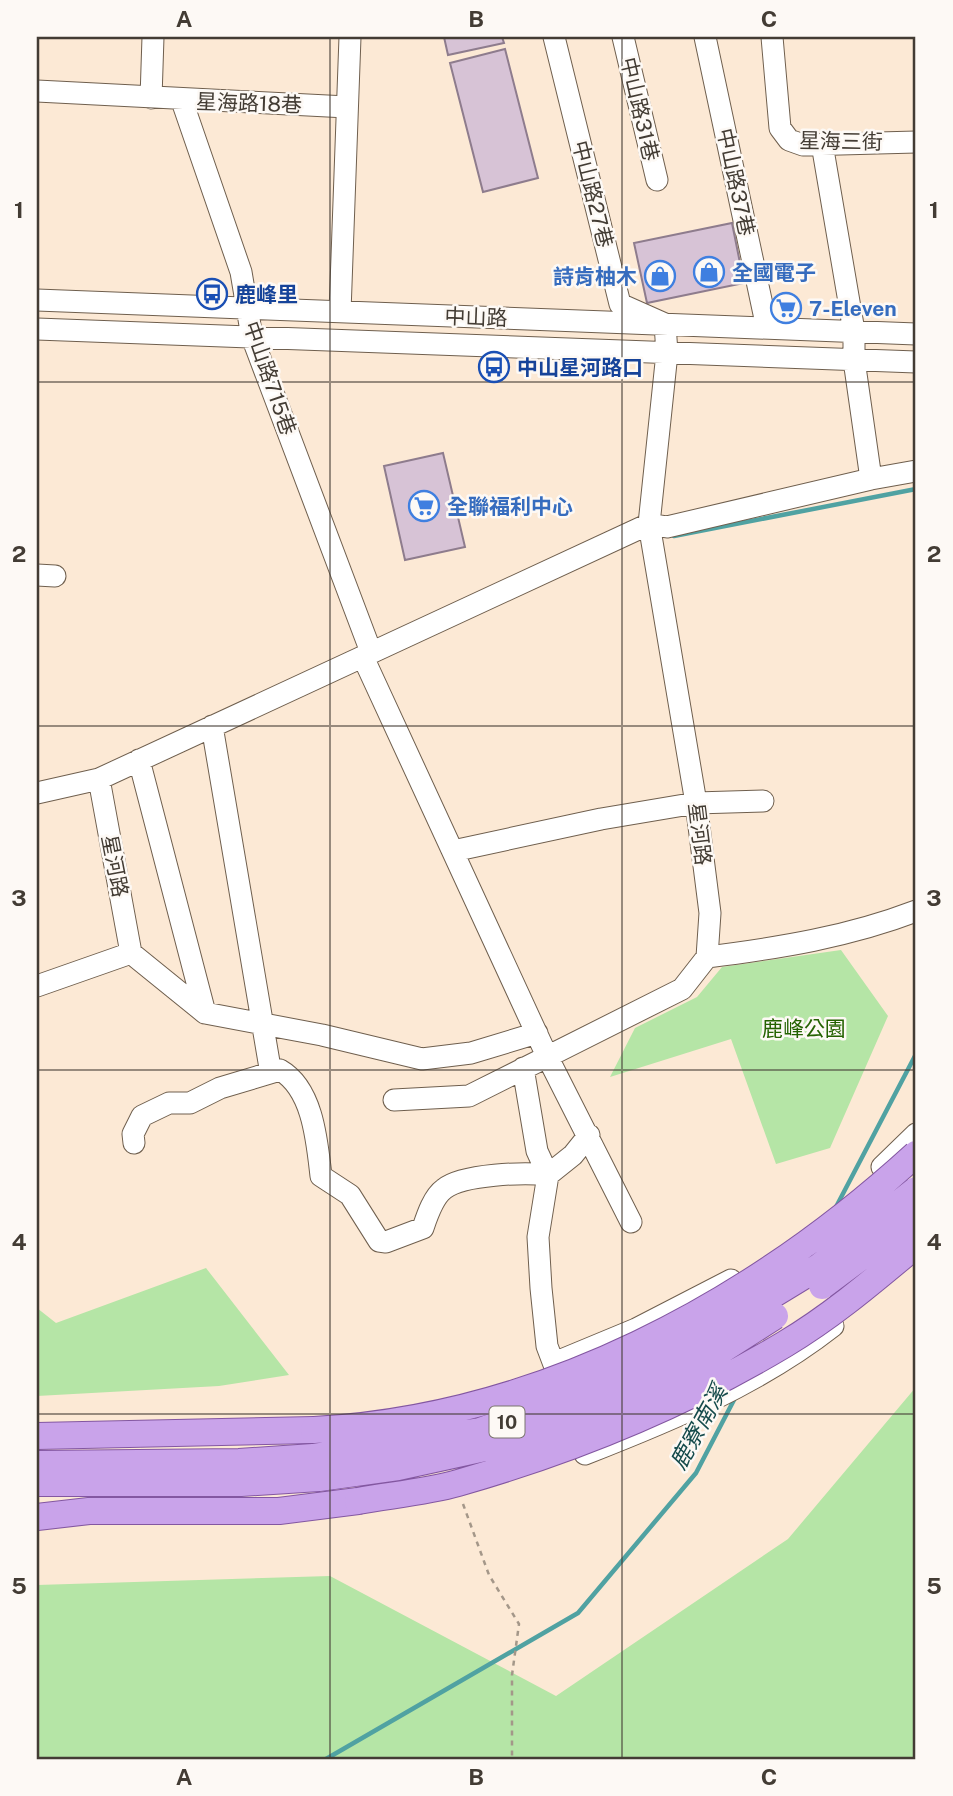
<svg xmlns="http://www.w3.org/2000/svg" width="953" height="1796" font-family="'Public Sans','Noto Sans TC',sans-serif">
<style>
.green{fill:#b5e5a6}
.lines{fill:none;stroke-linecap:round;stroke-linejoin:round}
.stream{stroke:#50a2a2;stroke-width:4.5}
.building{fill:#d7c3d6;stroke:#8e7c8d;stroke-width:2}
.minor-casing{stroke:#6f5f4e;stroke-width:23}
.major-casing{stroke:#8357a1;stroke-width:28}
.path{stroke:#a49789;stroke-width:2.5;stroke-dasharray:5 5;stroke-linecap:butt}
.minor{stroke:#fff;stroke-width:21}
.major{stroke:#c9a3ea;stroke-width:26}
.major-bridge-casing{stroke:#8357a1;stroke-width:28;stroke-linecap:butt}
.major-bridge{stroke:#c9a3ea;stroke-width:26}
.grid{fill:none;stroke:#433c34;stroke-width:2;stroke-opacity:0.55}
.labels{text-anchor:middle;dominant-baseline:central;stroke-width:5;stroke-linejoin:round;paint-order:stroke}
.shield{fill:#fdf9f5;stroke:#7b756e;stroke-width:2}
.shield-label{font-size:19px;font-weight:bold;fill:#433c34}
.street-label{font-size:21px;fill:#433c34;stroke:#fdf9f5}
.shop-label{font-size:21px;font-weight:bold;fill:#366cbe;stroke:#fdf9f5;text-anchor:start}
.transit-label{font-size:21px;font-weight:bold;fill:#164399;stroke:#fdf9f5;text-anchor:start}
.park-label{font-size:21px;fill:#246201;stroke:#fdf9f5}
.water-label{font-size:23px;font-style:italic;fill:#164b4c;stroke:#fdf9f5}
.neatline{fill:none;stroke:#433c34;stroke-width:2.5}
.grid-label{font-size:23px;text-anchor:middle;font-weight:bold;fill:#433c34}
</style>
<rect width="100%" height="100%" fill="#fce9d5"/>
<path class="green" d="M841,950L888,1016L830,1148L776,1164L731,1039L610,1077L635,1028L697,997L722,967Z
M206,1268L289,1375L219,1386L37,1396V1308L56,1323Z
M916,1387V1759H37V1585L330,1576L556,1696L788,1539Z"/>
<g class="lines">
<path class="stream" d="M674,536L916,489
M836,1207L916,1054
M326,1759L578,1613L696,1473L735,1398"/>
</g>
<path class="building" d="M444,37H502L504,43L448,55Z
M505,49L538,178L483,192L450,63Z
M732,223L744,283L647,303L634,243Z
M443,453L465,547L405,560L384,466Z"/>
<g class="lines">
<g class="minor-casing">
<path id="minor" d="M623,37L657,180
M705,37L767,328
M772,37L780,128L789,140L803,145L916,142
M37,91L347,107
M151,98L153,37
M182,101L241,272L252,337L371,652
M37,300L916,334
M340,312L350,37
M37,329L916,362
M871,479L916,471
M649,524L667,527L871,479L854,360V331L822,144
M37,575L55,576
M363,657L547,1056L631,1222
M212,726L270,1068L280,1070
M139,760L205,1013
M99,779L131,953
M37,793L99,779L649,524
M453,851L601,819L696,803L763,801
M707,957C779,948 848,937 916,911
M37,986L131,953L205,1013L322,1035L422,1059L471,1053L537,1033
M394,1100L469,1096L682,989L707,957L710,913L696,803L649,524L667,353L665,324L620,304L554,37
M134,1143L133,1134L142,1116L169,1103H190L220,1088L280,1070C313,1089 317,1141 321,1176L350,1195L379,1241L386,1242L423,1228C427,1216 433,1197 444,1189C462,1174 526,1172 548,1175L537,1151L523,1068
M882,1167L916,1134
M554,1363L636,1329L731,1280
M564,1391L547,1346L541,1288L538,1237L548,1175L573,1155L589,1135
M577,1429L585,1454C672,1420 759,1384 833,1326"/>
</g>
<g class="major-casing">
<path id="major" d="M37,1436L314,1430
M37,1517L89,1511H279L358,1501"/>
</g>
<path class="path" d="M463,1504L489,1575L519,1624L512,1675V1759"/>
<use href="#minor" class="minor"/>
<use href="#major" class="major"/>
<g class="major-bridge-casing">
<path id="major-bridge" d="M822,1286L916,1216
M314,1430C540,1418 751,1305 916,1154
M37,1464L239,1462L313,1457L480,1431L590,1392L682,1350L820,1266L916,1190
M37,1483H241L319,1478L398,1467L508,1443L616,1401L695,1367L775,1316
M358,1501C391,1495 426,1492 458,1483C570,1451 685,1404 785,1344C832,1316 874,1280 916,1245"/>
</g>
<use href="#major-bridge" class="major-bridge"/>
</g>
<path class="grid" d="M330,37V1759M622,37V1759M37,382H916M37,726H916M37,1070H916M37,1414H916"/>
<defs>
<g id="shop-ring" transform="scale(1.575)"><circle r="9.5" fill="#fdf9f5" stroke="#3f7fe0" stroke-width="1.5"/><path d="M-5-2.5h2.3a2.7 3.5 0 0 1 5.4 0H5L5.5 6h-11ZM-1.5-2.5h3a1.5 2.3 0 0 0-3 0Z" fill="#3f7fe0"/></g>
<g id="bus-ring" transform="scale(1.575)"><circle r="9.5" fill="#fdf9f5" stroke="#1a4fb4" stroke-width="1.5"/><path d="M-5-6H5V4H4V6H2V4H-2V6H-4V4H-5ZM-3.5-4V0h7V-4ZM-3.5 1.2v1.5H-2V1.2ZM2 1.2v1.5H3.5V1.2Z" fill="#1a4fb4"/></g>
<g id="supermarket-ring" transform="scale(1.575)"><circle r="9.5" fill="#fdf9f5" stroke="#3f7fe0" stroke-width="1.5"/><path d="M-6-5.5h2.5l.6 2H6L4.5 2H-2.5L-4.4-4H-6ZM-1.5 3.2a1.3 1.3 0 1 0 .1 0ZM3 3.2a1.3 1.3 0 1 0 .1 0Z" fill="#3f7fe0"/></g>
</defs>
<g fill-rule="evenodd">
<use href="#shop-ring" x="709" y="272"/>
<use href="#shop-ring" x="660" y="276"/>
<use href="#bus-ring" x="212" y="294"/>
<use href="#supermarket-ring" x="786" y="308"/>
<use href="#bus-ring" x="494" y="367"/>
<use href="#supermarket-ring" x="424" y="506"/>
</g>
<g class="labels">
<rect class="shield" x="489.5" y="1406.5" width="35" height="31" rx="5"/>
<g class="shield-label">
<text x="507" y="1422">10</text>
</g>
<g class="street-label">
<text transform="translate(249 103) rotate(2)">星海路18巷</text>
<text transform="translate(640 109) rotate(77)">中山路31巷</text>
<text transform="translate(841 141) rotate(1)">星海三街</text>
<text transform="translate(736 182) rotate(78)">中山路37巷</text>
<text transform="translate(593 194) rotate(76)">中山路27巷</text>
<text transform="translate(476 317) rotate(2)">中山路</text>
<text transform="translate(270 378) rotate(71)">中山路715巷</text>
<text transform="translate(700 834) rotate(83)">星河路</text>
<text transform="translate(115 866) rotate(79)">星河路</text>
</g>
<g class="shop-label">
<text x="732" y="272">全國電子</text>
<text x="637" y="276" text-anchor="end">詩肯柚木</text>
<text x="809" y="308">7-Eleven</text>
<text x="447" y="506">全聯福利中心</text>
</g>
<g class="transit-label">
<text x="235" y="294">鹿峰里</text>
<text x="517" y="367">中山星河路口</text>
</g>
<g class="park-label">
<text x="804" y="1028">鹿峰公園</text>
</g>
<g class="water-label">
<text transform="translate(698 1427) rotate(-61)">鹿寮南溪</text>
</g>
</g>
<rect width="953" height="1796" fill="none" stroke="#fdf9f5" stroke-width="77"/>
<rect x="38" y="38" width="876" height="1720" class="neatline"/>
<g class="grid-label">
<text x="184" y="27">A</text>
<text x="476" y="27">B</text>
<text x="769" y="27">C</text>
<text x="19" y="218">1</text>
<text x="934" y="218">1</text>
<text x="19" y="562">2</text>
<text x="934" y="562">2</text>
<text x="19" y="906">3</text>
<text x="934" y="906">3</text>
<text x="19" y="1250">4</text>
<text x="934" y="1250">4</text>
<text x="19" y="1594">5</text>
<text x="934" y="1594">5</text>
<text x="184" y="1785">A</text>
<text x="476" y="1785">B</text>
<text x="769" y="1785">C</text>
</g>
</svg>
